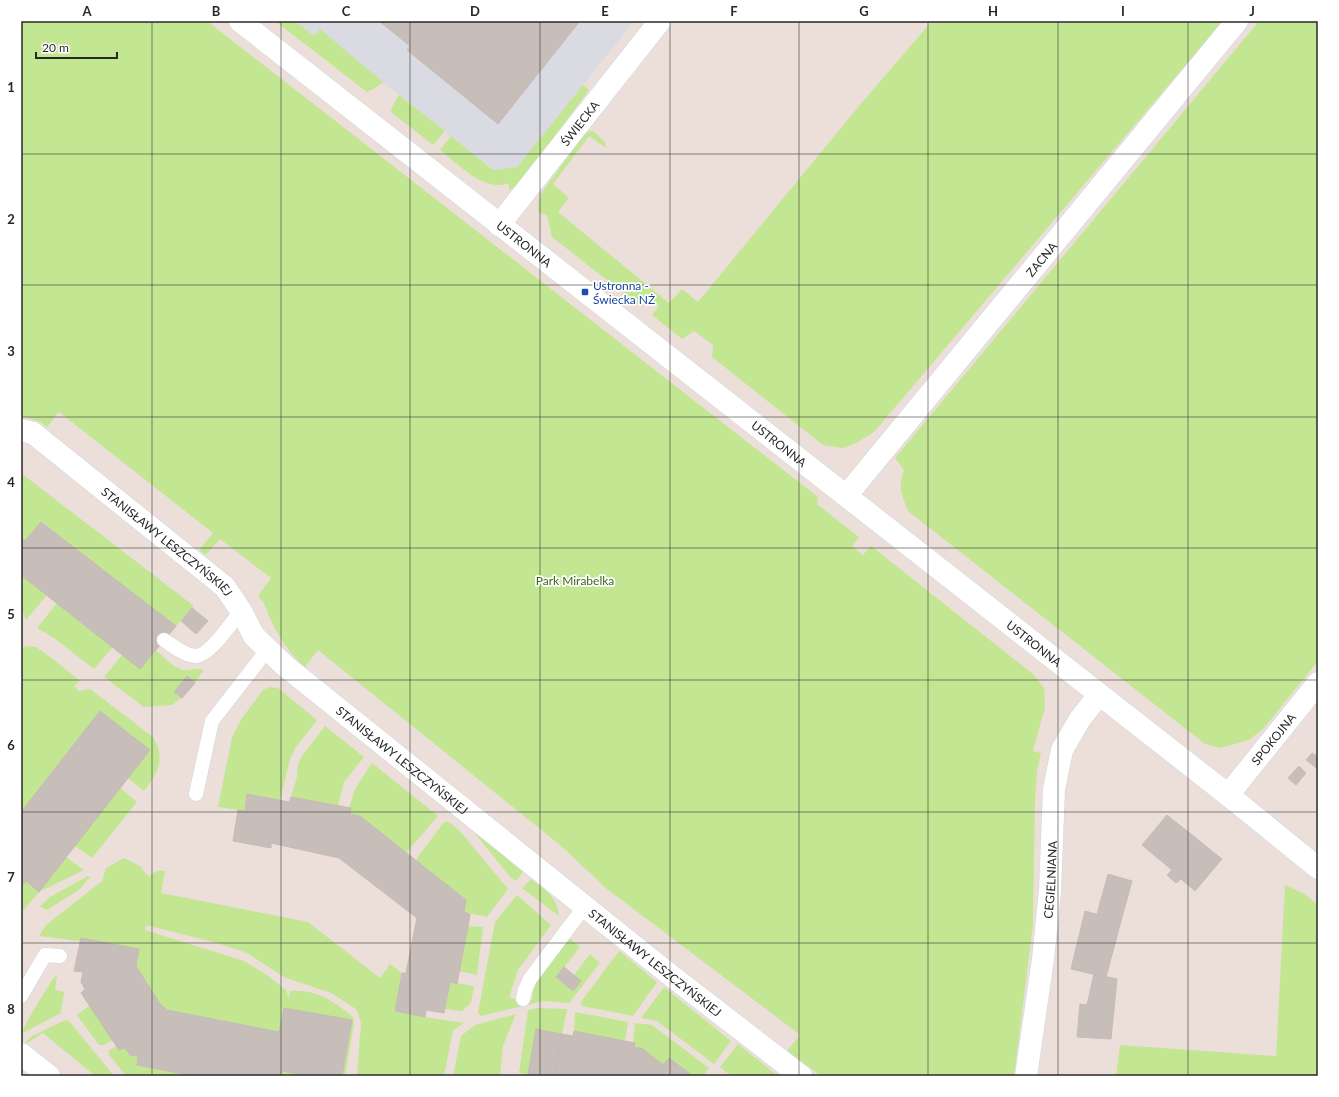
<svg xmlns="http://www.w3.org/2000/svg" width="1339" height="1097" font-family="Lato,sans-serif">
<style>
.industrial{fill:#dadae3}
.green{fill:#c3e692}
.building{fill:#c7bdb9;stroke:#c7bbb3}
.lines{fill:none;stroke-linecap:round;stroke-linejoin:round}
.service-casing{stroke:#ced7e2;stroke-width:15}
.minor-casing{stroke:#ced7e2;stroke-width:23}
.service{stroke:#fff;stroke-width:14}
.minor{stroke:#fff;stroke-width:22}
.grid{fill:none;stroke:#282828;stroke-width:1;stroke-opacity:0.55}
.transit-dot{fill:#1a4fb4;stroke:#fff;stroke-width:1.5}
.labels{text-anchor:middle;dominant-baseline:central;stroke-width:3.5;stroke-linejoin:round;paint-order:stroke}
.street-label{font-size:12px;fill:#282828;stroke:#fff}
.transit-label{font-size:12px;fill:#164399;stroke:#fff;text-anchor:start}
.park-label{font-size:12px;fill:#3b6816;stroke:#fff}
.neatline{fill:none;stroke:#282828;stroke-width:1.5}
.grid-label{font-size:13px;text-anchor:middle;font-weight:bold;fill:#282828}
</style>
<rect width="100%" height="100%" fill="#ecdfd9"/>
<path class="industrial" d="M295,21H634L518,167L494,170L318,31L314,36Z"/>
<path class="green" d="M21,21H207L818,497L817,504L859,537L852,546L863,555L871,546L1033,674L1044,688L1045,708L1033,751L1041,753L1037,771L1035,801L1033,924L1014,1076H821L787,1051L800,1035L795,1031L607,889L560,845L318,650L305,667C290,655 279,637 271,620C266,610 266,604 258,596L271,578L220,539L206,555L199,550L213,533L59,412L47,427L40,422L21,416Z
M275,21H295L314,36L320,29L383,82L375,88L367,92Z
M932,21H1223L874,432L854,444L843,448L823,445L712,357L713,345L694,331L682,339L652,315L659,306L647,297L640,306L552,237L547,215L538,212L539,199L542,192L586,132L593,131L605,142L606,148L589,136L553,184L569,198L558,212L669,303L682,289L698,302L859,106Z
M1259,21H1318V661L1264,728L1249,740L1220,748L1205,744L908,511C901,493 898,489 904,470L895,458Z
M583,85L589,90L519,184L510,190L508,183C485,193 457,163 440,150L451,136L493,170L517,167Z
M399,95L445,131L433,145L391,112L392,107Z
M21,473L194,606L176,626L42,522L25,541L21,537Z
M21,575L47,595L26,620L21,608Z
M57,603L113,647L94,669L54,638L37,628Z
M26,646L36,647L53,659L80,681L74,686L79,691L90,689L153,737C166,759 158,773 144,791L128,778L150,750L100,711L21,812V648Z
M156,650C164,657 172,667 183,670C189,671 196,667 203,670L201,674L195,683L187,676L174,692L182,698L172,705L144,707L104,677L122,655L140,669Z
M269,687L278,688L317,720L296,747L290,759L280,800L247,794L245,811L218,807L232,737L242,718L263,690Z
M325,726L364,757L344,782L338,806L291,797L297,777L298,764L302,756Z
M372,763L438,816L406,853L360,816L350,814L351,808H349L355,789Z
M120,788L137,802L92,858L75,846Z
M444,822H449L459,830L508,889L487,917L464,912L466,900L417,862V858Z
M473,831L523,872L516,881L511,878Z
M66,857L84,870L39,892L21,913V887L26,881Z
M124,858L140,866L149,877C154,871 158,870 165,871L161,893L308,922L380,978L390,964L402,973L395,1011L425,1017L464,1023L453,1030L444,1076H357L361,1023L357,1010L350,1005L331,993L284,977L247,953L217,943L146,925L145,930L244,961L267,975L286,990L289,998L290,991C316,989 334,1001 353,1017L354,1024L345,1076H342L351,1020L284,1008L279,1032L167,1010L160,1004L136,966L139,949L81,938L80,941L39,936L46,925L102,881L106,868Z
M88,876L90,877L80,889L47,910L40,906L50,897Z
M531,879C546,891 556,895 559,916L522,888Z
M1285,885L1303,893L1318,905V1076H1116L1120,1045L1276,1056Z
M517,895L551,925L518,970L509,998L532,1000L534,983L568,937L580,947L556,978L573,990L574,975L590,954L600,963L569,1003L543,1001L481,1016L478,1013L495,922Z
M468,926L483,927L477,975L459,971Z
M619,951L657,982L633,1016L582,1006L580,1003Z
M57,976L55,990L64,992L61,1013L21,1034L30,1016L54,977Z
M450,982L474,986L471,1003L462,1011L445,1009Z
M664,987L731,1041L714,1064L657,1021L641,1018Z
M90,1005L113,1040L104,1045H99L77,1015Z
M538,1008L567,1009L562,1034L536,1029L528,1074L519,1073L528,1010Z
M575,1012L628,1022L625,1041L574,1031Z
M516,1014L503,1046L500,1076H453L461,1036L475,1025Z
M65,1020L70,1022L114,1076H95L43,1033L24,1045L30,1037Z
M635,1023L652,1025L709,1068L703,1076H693L669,1058L663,1065L643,1049L634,1047L635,1043L633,1042Z
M738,1044L778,1076H731L720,1067Z
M117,1046L125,1048L130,1055L138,1056L137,1065L178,1073V1076H126L110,1056L108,1051Z
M282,1071L300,1074V1076H281Z"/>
<path class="building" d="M379,21H580L498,124L407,50L410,46Z
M41,522L176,626L140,669L21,575V537L25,541Z
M192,608L208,621L196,634L181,621Z
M187,676L195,683L182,698L174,692Z
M100,711L150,750L39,892L26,881L21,887V812Z
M1312,753L1318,757V769L1306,760Z
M1299,766L1306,773L1296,785L1288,778Z
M247,794L289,802L291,797L351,808L350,814L360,816L466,900L464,912L470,914L469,921L457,984L450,982L444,1013L426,1010L425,1017L395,1011L402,973H406L417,918L339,858L271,843V848L233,841L238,810L245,811Z
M1167,815L1222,859L1195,891L1181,879L1176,883L1167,875L1172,870L1142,845Z
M1108,874L1132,881L1121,921L1097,914Z
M1085,911L1121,921L1106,977L1071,969Z
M81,938L139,949L136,966L160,1004L167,1010L279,1032L284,1008L352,1020L342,1076H308L282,1071L281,1076H193L137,1065L138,1056L130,1055L125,1048L119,1050L81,993L85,989L81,982L83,972L74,971Z
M564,967L581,981L573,991L556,977Z
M1094,974L1117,979L1111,1039L1077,1037L1080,1004L1087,1005Z
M536,1029L562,1034L555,1076H539L528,1074Z
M574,1031L635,1043L634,1047L643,1049L663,1065L669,1058L693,1076H566L555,1074L562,1034L573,1036Z"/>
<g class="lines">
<g class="service-casing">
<path id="service" d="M164,640C173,646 184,655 195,656C209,657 232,622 241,611
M196,794L212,721L268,649
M21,996L45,955L60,956
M523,999L525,990L530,979L585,906"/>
</g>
<g class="minor-casing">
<g id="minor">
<path id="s1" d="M240,21L1228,795L1318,868"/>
<path id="s2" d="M499,225L660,21"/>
<path id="s3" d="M21,430L33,433L225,587L241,611L254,636L284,665L669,974L801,1076"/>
<path id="s4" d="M846,496L1237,21"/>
<path id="s5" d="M1228,795L1318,683"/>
<path d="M21,1054L49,1076"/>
<path id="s6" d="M1026,1076L1043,959L1050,891L1054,789L1062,750L1080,719L1099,695"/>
</g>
</g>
<use href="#service" class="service"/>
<use href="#minor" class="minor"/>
</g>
<path class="grid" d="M152,21V1076M281,21V1076M410,21V1076M540,21V1076M670,21V1076M799,21V1076M928,21V1076M1058,21V1076M1188,21V1076M21,154H1318M21,285H1318M21,417H1318M21,548H1318M21,680H1318M21,812H1318M21,943H1318"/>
<rect class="transit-dot" x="581" y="288" width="8" height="8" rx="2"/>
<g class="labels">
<g class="street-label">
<text stroke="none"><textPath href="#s2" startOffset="130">ŚWIECKA</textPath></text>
<text stroke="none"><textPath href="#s1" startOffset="361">USTRONNA</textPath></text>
<text stroke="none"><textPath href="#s4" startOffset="307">ZACNA</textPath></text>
<text stroke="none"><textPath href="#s1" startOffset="685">USTRONNA</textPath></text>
<text stroke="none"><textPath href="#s3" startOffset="185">STANISŁAWY LESZCZYŃSKIEJ</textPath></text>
<text stroke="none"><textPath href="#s1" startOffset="1009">USTRONNA</textPath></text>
<text stroke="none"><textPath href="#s5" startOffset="72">SPOKOJNA</textPath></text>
<text stroke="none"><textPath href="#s3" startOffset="509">STANISŁAWY LESZCZYŃSKIEJ</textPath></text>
<text stroke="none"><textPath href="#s6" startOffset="198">CEGIELNIANA</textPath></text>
<text stroke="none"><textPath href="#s3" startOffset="833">STANISŁAWY LESZCZYŃSKIEJ</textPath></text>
</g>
<g class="transit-label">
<text x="593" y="285">Ustronna -<tspan x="593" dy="14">Świecka NŻ</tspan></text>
</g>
<g class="park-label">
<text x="575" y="580">Park Mirabelka</text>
</g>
</g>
<rect width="1339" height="1097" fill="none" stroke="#ffffff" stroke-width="44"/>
<path d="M36 52v6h81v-6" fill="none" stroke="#282828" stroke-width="2"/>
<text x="42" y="52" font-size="12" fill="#282828" stroke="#ffffff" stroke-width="3" paint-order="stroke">20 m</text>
<rect x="22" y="22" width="1295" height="1053" class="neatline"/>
<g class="grid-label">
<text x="87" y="16">A</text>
<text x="216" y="16">B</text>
<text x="346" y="16">C</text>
<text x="475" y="16">D</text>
<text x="605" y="16">E</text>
<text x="734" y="16">F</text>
<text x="864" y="16">G</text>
<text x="993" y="16">H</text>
<text x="1123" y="16">I</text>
<text x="1252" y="16">J</text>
<text x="11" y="92">1</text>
<text x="11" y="224">2</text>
<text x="11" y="356">3</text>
<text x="11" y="487">4</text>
<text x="11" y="619">5</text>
<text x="11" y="750">6</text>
<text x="11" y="882">7</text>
<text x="11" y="1014">8</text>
</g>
</svg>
